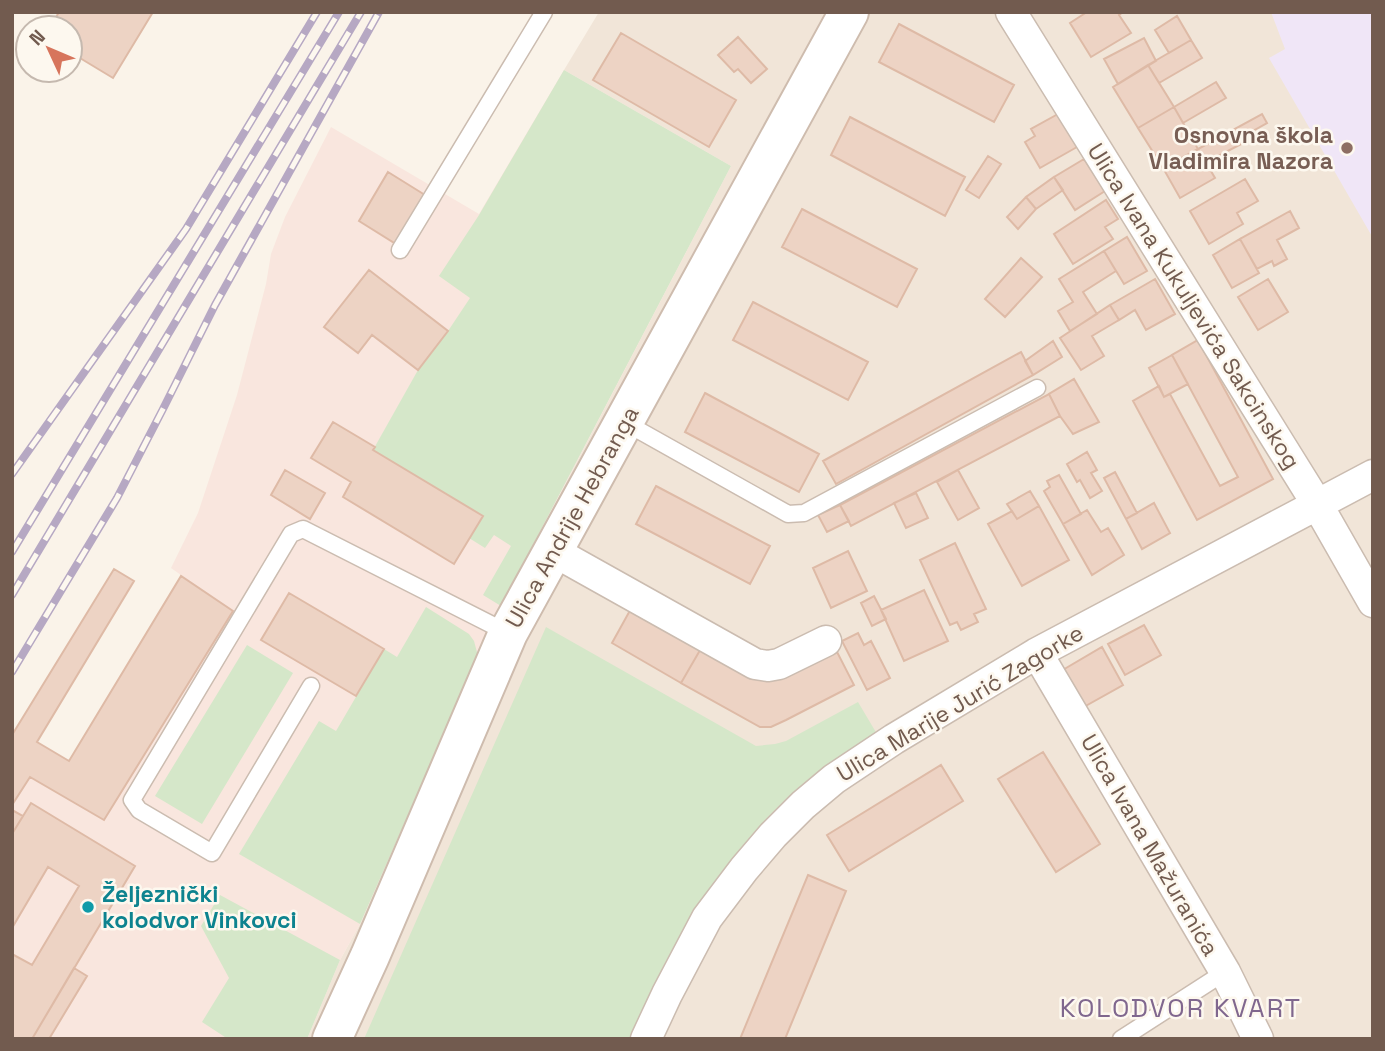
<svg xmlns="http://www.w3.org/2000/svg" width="1385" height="1051" font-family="'Space Grotesk',sans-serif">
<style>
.residential{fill:#f1e5d8}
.commercial{fill:#f9e6de}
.education{fill:#f0e6f7}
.green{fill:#d5e7c9}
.building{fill:#edd3c4;stroke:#debaa6;stroke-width:2}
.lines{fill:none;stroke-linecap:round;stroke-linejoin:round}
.lane-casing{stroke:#cbbcb0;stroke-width:19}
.street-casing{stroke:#cbbcb0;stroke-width:33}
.secondary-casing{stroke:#cebcae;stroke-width:42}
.lane{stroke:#fff;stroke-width:16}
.street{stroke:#fff;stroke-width:30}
.secondary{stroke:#fff;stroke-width:38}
.rail-casing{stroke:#b6a8c3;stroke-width:8}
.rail{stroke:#fdf8ef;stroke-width:5;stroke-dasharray:16;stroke-linecap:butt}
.education-dot{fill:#8d6e63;stroke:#fdf8ef;stroke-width:2.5}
.culture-dot{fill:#0f9aa8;stroke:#fdf8ef;stroke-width:2.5}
.labels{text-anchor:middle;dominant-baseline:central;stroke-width:5;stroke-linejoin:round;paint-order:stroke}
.education-label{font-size:23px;font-weight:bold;fill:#785e54;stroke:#fdf8ef;text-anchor:end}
.street-label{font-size:23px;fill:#725b4f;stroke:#fdf8ef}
.culture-label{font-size:23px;font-weight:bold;fill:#0d838f;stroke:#fdf8ef;text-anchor:start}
.quarter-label{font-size:26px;letter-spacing:2px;fill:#80678e;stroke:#fdf8ef}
</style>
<rect width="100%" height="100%" fill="#faf3e9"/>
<path class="residential" d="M599,12H1373V1039H307L340,960L360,924L491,626L731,166L564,70Z"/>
<path class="commercial" d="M564,70L731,166L491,626L360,924L340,960L307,1039H12V834L23,816L12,810V805L30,777L104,819L232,611L171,568L198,513L237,395L266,284L271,254L285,217L331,127L479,214Z"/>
<path class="education" d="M1271,12H1373V238L1269,58L1285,49Z"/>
<path class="green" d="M564,70L731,166L501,606L483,595L511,546L494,535L485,548L469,538L373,450L418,370L448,331L470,298L439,276L479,215Z
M426,607L469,634L474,641L478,656L360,924L239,854L319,721L336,731L384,649L397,657Z
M546,627L756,746L775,744L786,741L858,702L877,734C861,744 843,753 827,765C760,813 705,889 666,961C653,986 643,1013 631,1039H364Z
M247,645L293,673L202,824L155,796Z
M220,895L340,960L307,1039H228L202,1022L229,978L201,926Z"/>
<path class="building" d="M59,12H153L113,78L70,52V28H50Z
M1087,12H1123L1119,15L1131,33L1091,57L1070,23Z
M1177,16L1191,40L1169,53L1155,30Z
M899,24L1014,85L994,122L879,62Z
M621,33L736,100L709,147L593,80Z
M738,37L767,69L751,83L738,69L734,72L718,55Z
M1144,38L1156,61L1118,84L1104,59Z
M1191,40L1202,58L1159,83L1148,65Z
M1148,65L1174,107L1138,128L1113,87Z
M1216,82L1226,98L1183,123L1174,107Z
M1174,107L1198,149L1163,168L1138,128Z
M1058,114L1077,147L1040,168L1025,142L1035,136L1031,129Z
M1262,114L1267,123L1242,137L1245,142L1205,163L1198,149Z
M850,117L965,177L945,216L831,155Z
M1198,149L1215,178L1180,198L1163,168Z
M988,156L1001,164L979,198L966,190Z
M1084,159L1105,191L1075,210L1054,177Z
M388,172L425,195L396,244L359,221Z
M1054,177L1063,190L1036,209L1026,197Z
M1245,179L1258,201L1237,213L1243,224L1209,244L1190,211Z
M1026,197L1036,209L1018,229L1007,217Z
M1106,200L1118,219L1105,227L1113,239L1073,264L1054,234Z
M802,209L917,269L897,307L782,247Z
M1290,211L1299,228L1277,240L1287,259L1274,266L1272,261L1257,269L1240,239Z
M1127,237L1147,271L1124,284L1104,251Z
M1240,239L1259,273L1232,288L1213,255Z
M1104,251L1116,271L1083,292L1097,314L1070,331L1058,311L1073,302L1059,279Z
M1021,258L1042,277L1005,317L985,299Z
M369,270L448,331L418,370L372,335L358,353L324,327Z
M1155,279L1175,314L1146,330L1135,310L1119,320L1110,305Z
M1268,279L1288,312L1258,330L1238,297Z
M753,302L868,362L848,400L733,340Z
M1110,305L1119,320L1092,336L1104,356L1081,370L1060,338Z
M1198,340L1273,479L1197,520L1133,401L1159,386L1164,397L1170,394L1220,486L1238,477L1172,355Z
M1053,341L1062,357L1033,375L1025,361Z
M1021,352L1033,375L836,484L823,461Z
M1172,355L1188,384L1164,397L1149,368Z
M1074,379L1099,422L1073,434L1060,416L1049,394Z
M705,393L819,454L799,492L685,432Z
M1049,394L1060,416L851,526L840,505Z
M333,422L375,447L373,450L483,516L454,564L343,497L351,482L311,458Z
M1087,452L1097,470L1091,473L1102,491L1090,498L1080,480L1077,482L1067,464Z
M285,470L325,493L310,519L271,495Z
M958,470L979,508L958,520L937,482Z
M1115,472L1137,513L1126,519L1104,478Z
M1059,475L1081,514L1063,524L1044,491L1050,487L1047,481Z
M656,486L770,546L750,584L636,524Z
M1030,491L1039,506L1017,519L1007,504Z
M916,493L928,518L906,528L894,503Z
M1154,503L1170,533L1142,549L1126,519Z
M840,505L849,521L827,532L818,515Z
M1039,506L1069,560L1022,586L988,524L1012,511L1017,519Z
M1087,510L1101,532L1108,528L1124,555L1092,575L1063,524Z
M955,543L986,609L974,614L978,622L961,630L957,622L950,625L920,560Z
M848,551L867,591L831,608L813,568Z
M114,569L134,581L37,742L69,761L181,576L233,611L104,820L30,777L12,805V735Z
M924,590L948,641L904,661L881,610Z
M289,593L384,649L356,696L261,640Z
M874,596L886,619L872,626L861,603Z
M633,605L703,645L681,683L612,643Z
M1144,625L1161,655L1125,675L1108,644Z
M858,633L864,645L871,641L890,678L867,690L842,641Z
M703,645L766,681L834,646L854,685L786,720L771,727H760L681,683Z
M1102,647L1123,685L1082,708L1061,671Z
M1043,752L1100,844L1056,872L998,779Z
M941,765L963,801L849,871L827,835Z
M31,803L135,866L32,1039H12V954L32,965L79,886L48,867L12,928V834Z
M12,810L23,816L12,834Z
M808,875L846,891L785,1039H740Z
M74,968L87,976L49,1039H32Z"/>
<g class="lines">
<g class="lane-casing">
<path id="lane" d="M400,250L544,12
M624,422L788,514L804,513L1037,388
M311,686L212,853L139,810L132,800L291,534L303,529L508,633
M1121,1039L1225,972"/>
</g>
<g class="street-casing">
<path id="street" d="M1011,12L1317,504L1373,602
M553,551L755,664L768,666L779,664L826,641
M1037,653L1225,972L1258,1039
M646,1039L667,994L707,918L744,869L773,835L803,805L834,779L894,739L1037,653L1373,475"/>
</g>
<g class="secondary-casing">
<path id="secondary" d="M332,1039L370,956L508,633L849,12"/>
</g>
<use href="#lane" class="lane"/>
<use href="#street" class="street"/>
<use href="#secondary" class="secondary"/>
<g class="rail-casing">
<path id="rail" d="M12,474L186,229L317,12
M12,552L339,12
M12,595L361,12
M12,672L117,498L163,409L215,305L379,12"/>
</g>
<use href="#rail" class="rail"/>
</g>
<circle class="education-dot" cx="1347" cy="148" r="7"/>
<circle class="culture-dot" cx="88" cy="907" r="7"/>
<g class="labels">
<g class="education-label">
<text x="1333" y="135">Osnovna škola<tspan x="1333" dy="26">Vladimira Nazora</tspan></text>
</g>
<g class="street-label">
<text transform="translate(1194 306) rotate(58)">Ulica Ivana Kukuljevića Sakcinskog</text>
<text transform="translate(572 517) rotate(-61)">Ulica Andrije Hebranga</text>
<text transform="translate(960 703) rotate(-31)">Ulica Marije Jurić Zagorke</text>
<text transform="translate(1150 845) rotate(60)">Ulica Ivana Mažuranića</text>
</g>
<g class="culture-label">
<text x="102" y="894">Željeznički<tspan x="102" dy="26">kolodvor Vinkovci</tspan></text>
</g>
<g class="quarter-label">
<text x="1181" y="1008">KOLODVOR KVART</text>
</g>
</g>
<rect width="1385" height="1051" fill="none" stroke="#725b4f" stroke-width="28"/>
<g transform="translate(49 49) rotate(314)"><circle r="33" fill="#fdf8ef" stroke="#c5b9af" stroke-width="2"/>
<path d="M0-5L12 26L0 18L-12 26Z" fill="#d7755c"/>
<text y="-10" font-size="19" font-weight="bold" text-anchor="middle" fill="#725b4f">N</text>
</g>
</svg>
